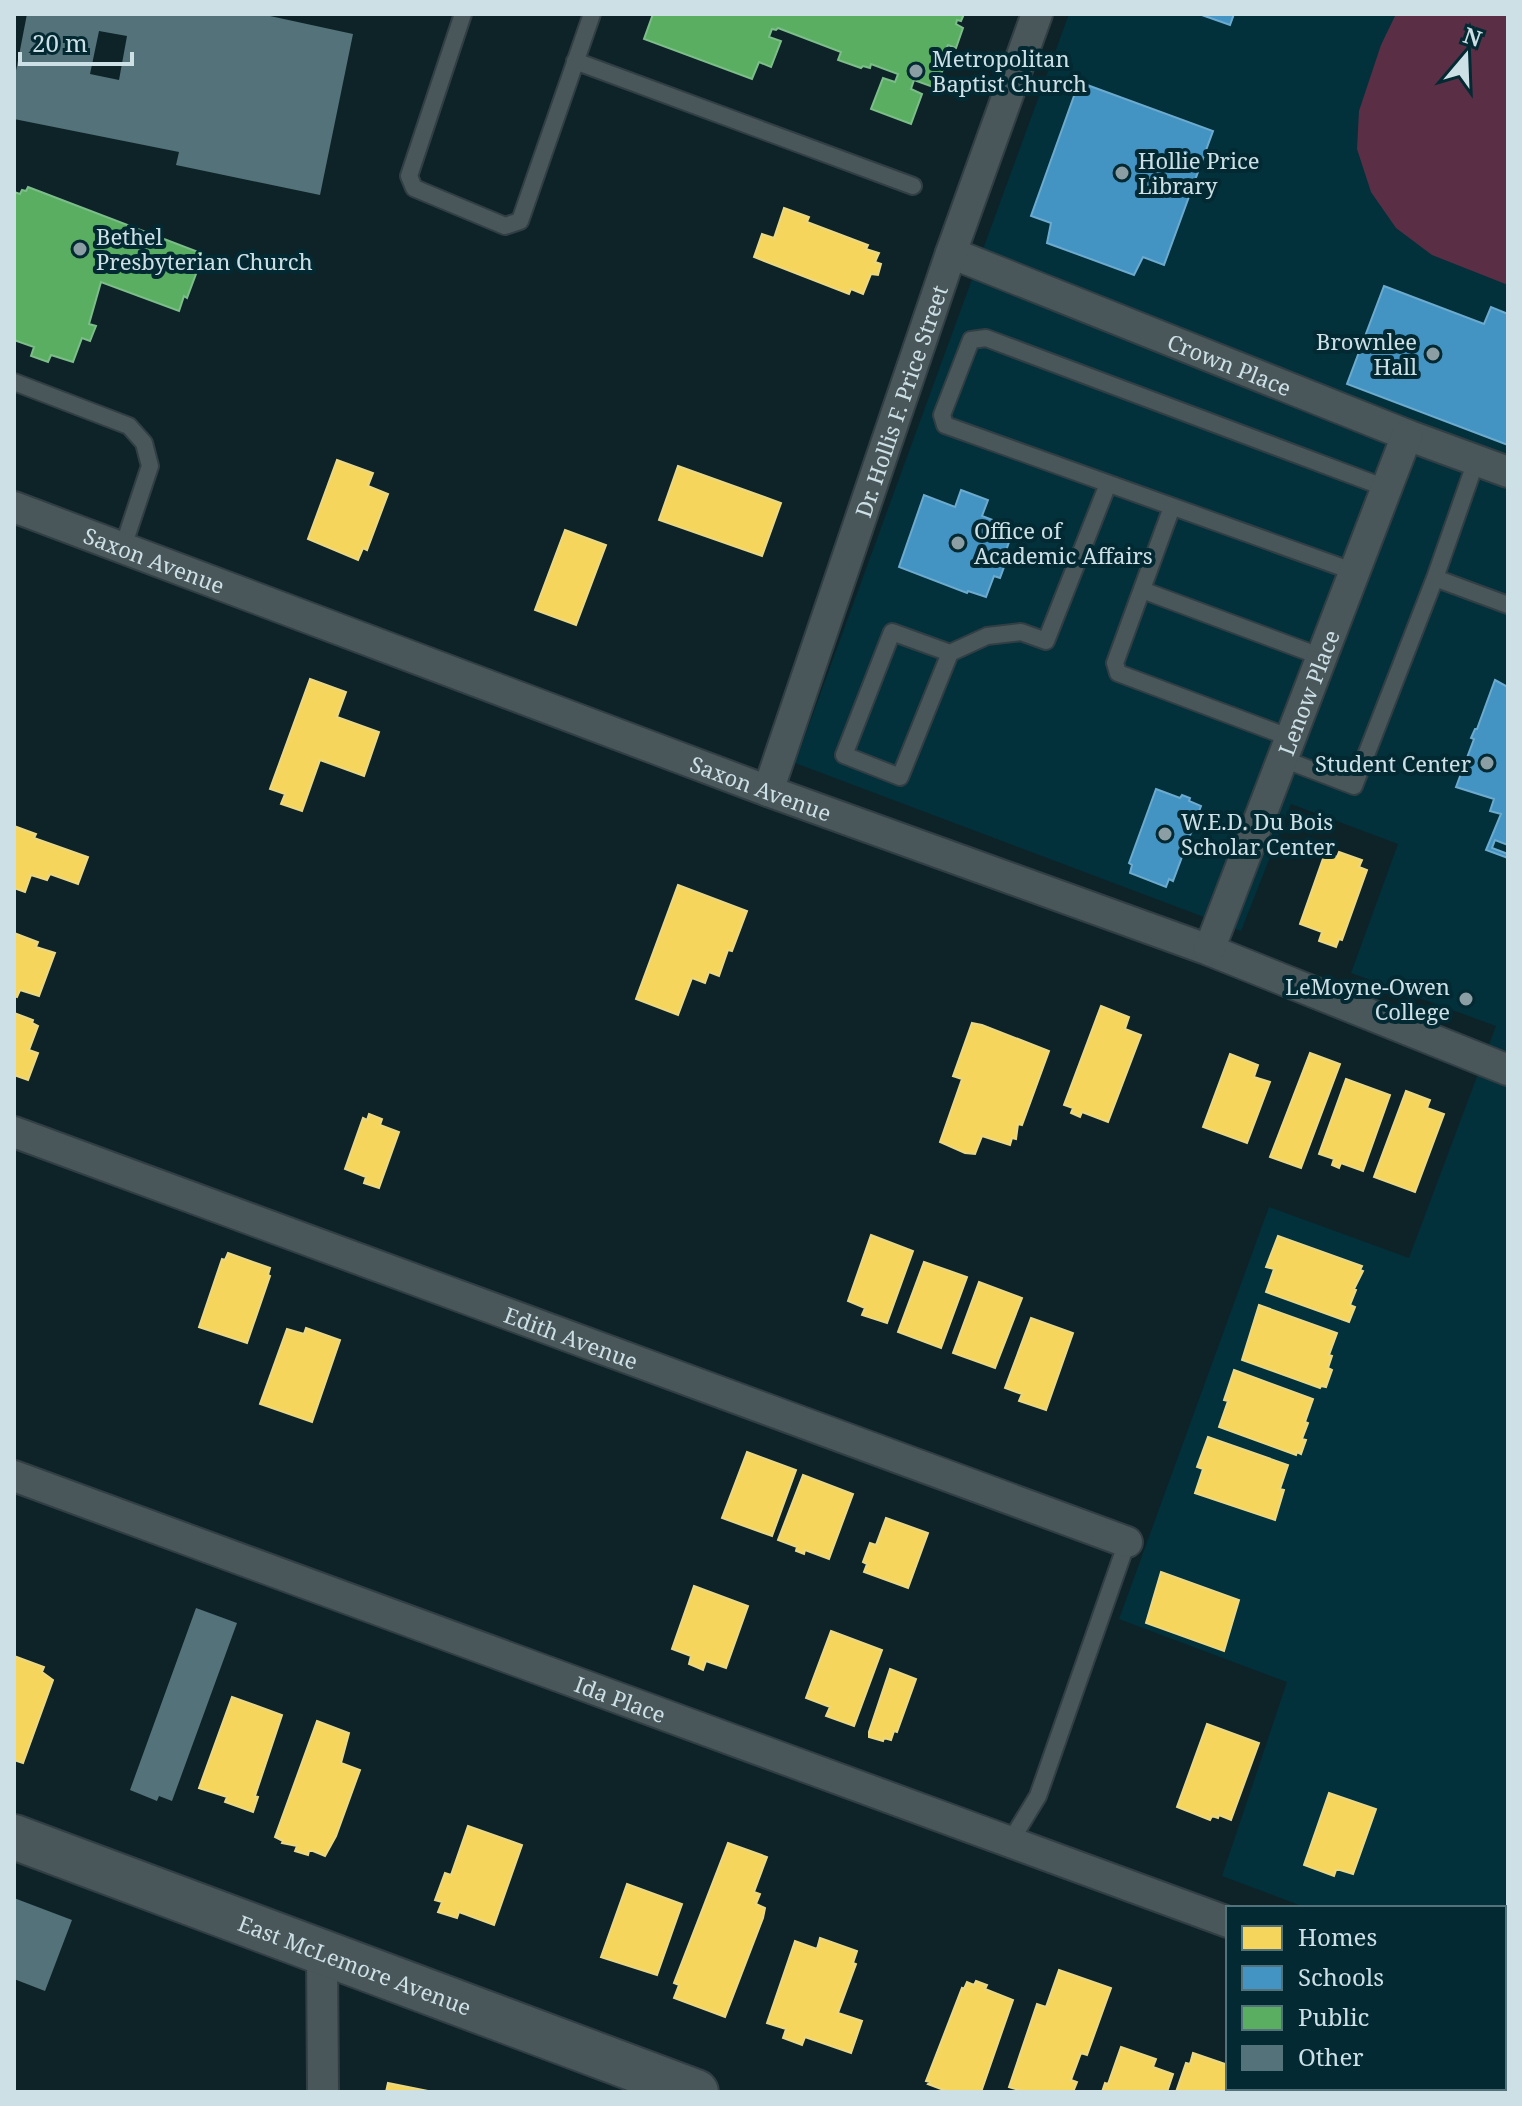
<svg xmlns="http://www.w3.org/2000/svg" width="1522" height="2106" font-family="'Noto Serif',serif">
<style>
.built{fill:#02303b}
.green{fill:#5a2f45}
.homes{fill:#f6d55c;stroke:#ead885;stroke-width:2}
.schools{fill:#4393c3;stroke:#6caace;stroke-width:2}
.public{fill:#5aae61;stroke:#7cbd89;stroke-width:2}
.building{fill:#54727a;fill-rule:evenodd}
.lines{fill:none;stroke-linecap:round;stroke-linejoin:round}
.service-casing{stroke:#313f44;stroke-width:20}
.minor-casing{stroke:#313f44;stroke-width:34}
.secondary-casing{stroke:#313f44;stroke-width:48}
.service{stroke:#49565a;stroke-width:16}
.minor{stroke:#49565a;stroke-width:30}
.secondary{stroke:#49565a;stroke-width:44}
.poi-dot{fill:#8a9ea4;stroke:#032932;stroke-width:3}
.labels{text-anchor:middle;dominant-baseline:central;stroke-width:8;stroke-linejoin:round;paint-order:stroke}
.poi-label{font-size:22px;fill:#cde0e6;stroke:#032932;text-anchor:start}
.street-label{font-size:22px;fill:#cde0e6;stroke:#032932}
</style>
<rect width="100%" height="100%" fill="#0e2328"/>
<path class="built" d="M1069,14H1508V1983L1504,1982V1908H1307L1222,1876L1287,1682L1119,1619L1269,1207L1409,1258L1496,1026L1351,973L1398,844L1291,804L1241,931L795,763Z"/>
<path class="green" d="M1396,14H1508V285L1432,255L1396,228L1371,192L1357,149L1359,111L1381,45Z"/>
<path class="homes" d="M784,208L809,217L807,222L868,245L866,249L879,253L875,262L881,264L878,275L871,274L863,294L851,289L849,294L754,257L762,234L774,238Z
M337,460L373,473L368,486L388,494L367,550L363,548L358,560L308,539Z
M678,466L781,503L762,556L659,520Z
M565,530L606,545L576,625L535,610Z
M310,679L346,692L337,717L379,732L364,776L320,760L302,811L281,804L285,794L270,789Z
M14,826L36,834L34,838L88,857L78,884L50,874L47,880L31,875L25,892L14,888Z
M1339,852L1362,860L1359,867L1367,870L1342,940L1339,939L1336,947L1319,941L1322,932L1300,924L1325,853L1337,857Z
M678,885L747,911L732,951L728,950L719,976L709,972L705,983L692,978L678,1015L636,999Z
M14,933L38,942L36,947L55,953L39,996L20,990L17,997L14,996Z
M1101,1006L1129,1017L1125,1029L1141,1035L1108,1122L1082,1112L1080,1117L1071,1113L1073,1108L1064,1105Z
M14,1013L33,1020L32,1023L38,1026L29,1050L38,1053L28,1080L14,1075Z
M972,1023L982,1025L1049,1051L1022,1125L1018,1124L1016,1139L1012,1138L1010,1145L982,1136L975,1154L965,1153L940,1142L962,1079L953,1076Z
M1310,1053L1340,1064L1301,1168L1270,1157Z
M1230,1054L1258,1065L1254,1077L1270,1082L1247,1143L1203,1127Z
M1346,1079L1390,1095L1363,1171L1341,1163L1339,1168L1332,1165L1334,1159L1319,1154Z
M1406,1091L1430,1100L1427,1108L1444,1114L1415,1192L1374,1177Z
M369,1114L382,1119L380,1125L399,1132L379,1188L364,1183L366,1177L345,1169L363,1118L367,1120Z
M871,1235L913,1251L887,1323L862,1315L865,1308L848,1301Z
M1278,1236L1362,1266L1360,1270L1363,1271L1354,1289L1356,1290L1350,1305L1355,1307L1349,1322L1266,1292L1274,1269L1266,1267Z
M228,1253L270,1268L268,1275L270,1276L247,1343L199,1327L222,1259L225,1260Z
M924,1262L967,1277L941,1348L898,1332Z
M979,1282L1022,1298L995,1368L953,1353Z
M1259,1305L1337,1333L1329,1355L1332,1356L1328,1368L1332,1370L1326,1387L1321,1386L1320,1388L1242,1360Z
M1031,1318L1073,1333L1046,1410L1019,1401L1022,1394L1005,1388Z
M306,1328L340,1340L312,1422L260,1404L287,1329L304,1334Z
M1234,1370L1313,1399L1305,1422L1308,1423L1302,1439L1306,1440L1301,1454L1297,1452L1296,1455L1219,1427L1228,1401L1224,1400Z
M1208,1437L1288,1465L1280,1489L1284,1490L1275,1520L1195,1493L1203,1469L1197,1467Z
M747,1452L796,1470L772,1536L722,1518Z
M803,1475L853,1494L829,1559L805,1550L804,1554L796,1551L797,1547L778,1540Z
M886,1518L928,1533L908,1588L864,1572L867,1564L863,1562L870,1543L876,1545Z
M1161,1572L1239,1600L1224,1651L1146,1623Z
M694,1586L748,1606L726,1668L706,1661L703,1670L689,1664L691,1656L672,1649Z
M831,1631L882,1650L854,1726L826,1716L830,1707L806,1698Z
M14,1656L44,1667L42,1672L53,1680L23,1763L14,1760Z
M890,1669L916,1679L897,1732L894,1731L891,1740L884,1738L883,1741L869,1737V1732Z
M232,1697L282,1715L255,1796L258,1797L253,1812L225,1802L227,1797L199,1788Z
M317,1721L349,1733L341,1763L360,1770L336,1836L325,1856L313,1851H309L308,1855L295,1851L297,1846L282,1843L283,1841L275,1837Z
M1207,1724L1259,1743L1231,1820L1219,1815L1218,1818L1212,1816L1210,1820L1177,1807Z
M1329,1793L1376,1809L1353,1874L1340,1870H1336L1334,1876L1304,1865Z
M468,1826L522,1845L494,1925L459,1912L457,1918L438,1912L442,1902L435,1900L445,1873L451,1875Z
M728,1843L767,1857L754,1892L760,1894L756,1904L765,1908L763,1918L725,2017L674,1998L679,1985L674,1983Z
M627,1884L682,1904L657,1975L601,1957Z
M820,1938L857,1951L853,1963L856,1964L838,2013L862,2021L851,2053L805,2037L802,2045L783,2038L786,2029L767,2023L795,1941L817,1949Z
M1059,1970L1111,1988L1087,2055L1081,2053L1071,2080L1077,2082L1073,2092H1025L1009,2087L1037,2004L1046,2007Z
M976,1981L987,1985L985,1989L1013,2000L981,2092H949L928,2084L930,2082L926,2081L962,1988L964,1989L967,1982L974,1985Z
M1121,2047L1156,2059L1153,2067L1173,2074L1167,2092H1102L1105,2083L1108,2084Z
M1193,2053L1228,2065V2088H1243L1241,2092H1176L1186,2063L1190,2064Z
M388,2083L428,2091L386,2092Z"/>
<path class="schools" d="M1199,14H1234L1230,25Z
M1079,82L1213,131L1164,265L1143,257L1134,275L1047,243L1051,223L1031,216Z
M1384,286L1484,324L1491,307L1508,314V445L1347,384Z
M961,490L988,500L982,516L1014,528L1003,559L1001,558L999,565L1004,567L1000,578L994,576L986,597L968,591L967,593L899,567L924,495L955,507Z
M1495,680L1508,687V845L1495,840L1492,848L1508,854V858L1486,850L1501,814L1490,811L1494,799L1456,787L1474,739L1471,738L1475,729H1477Z
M1156,789L1180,798L1182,795L1190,798L1189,801L1201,806L1173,881L1169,879L1166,887L1130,873L1132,865L1129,863Z"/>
<path class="public" d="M653,14H964L961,21L957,20L956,24L963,28L956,48L948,45L945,51L949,53L936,88L914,80L911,89L922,94L911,124L871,109L883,78L895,82L898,74L871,64L870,68L863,66L861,68L838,60L841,52L778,28L776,30L772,29L769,37L781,41L771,67L759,62L752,79L644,39Z
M28,187L201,253L197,265L199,266L187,298L184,296L179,311L101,282L89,324L96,326L90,341L82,338L73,362L51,355L48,362L31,356L34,347L14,340V192L20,194L22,190L26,191Z"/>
<path class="building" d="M27,14H271L270,16L353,34L320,195L176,165L179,152L14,119V81ZM99,31L127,36L119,80L90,74Z
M196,1608L237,1623L172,1801L159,1796L157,1801L130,1790Z
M14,1898L72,1920L45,1991L14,1979Z"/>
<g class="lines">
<g class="service-casing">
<path id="service" d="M463,14L409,176L414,188L505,226L520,221L592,14
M575,61L913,186
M14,382L129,426L144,443L150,466L123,547
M1172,507L1115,663L1118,673L1291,738
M1355,572L945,425L942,415L971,340L986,338L1386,488
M1435,578L1508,605
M1142,590L1322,657
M950,653L892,632L844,755L900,777L950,653L987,636L1021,632L1046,641L1108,484
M1283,759L1354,786L1435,578L1476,461
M1010,1842L1038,1796L1127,1542"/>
</g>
<g class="minor-casing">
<g id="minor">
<path id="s1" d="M951,253L1407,435L1508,472"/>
<path id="s2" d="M14,507L768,791L1209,950L1508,1070"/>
<path id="s3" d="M768,791L951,253L1037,14"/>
<path id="s4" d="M1209,950L1407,435"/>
<path id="s5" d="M14,1132L1127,1542"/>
<path id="s6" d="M14,1476L1228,1922"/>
<path d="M322,1952L323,2092"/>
<path d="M1504,2022L1508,2024"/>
</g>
</g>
<g class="secondary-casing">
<g id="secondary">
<path id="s7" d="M14,1837L696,2092"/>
</g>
</g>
<use href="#service" class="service"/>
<use href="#minor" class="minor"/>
<use href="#secondary" class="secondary"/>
</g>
<g class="poi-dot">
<circle cx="916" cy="71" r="8"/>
<circle cx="1122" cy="173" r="8"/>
<circle cx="80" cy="249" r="8"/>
<circle cx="1433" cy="354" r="8"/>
<circle cx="958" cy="543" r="8"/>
<circle cx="1487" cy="763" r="8"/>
<circle cx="1165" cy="834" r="8"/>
<circle cx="1466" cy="999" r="8"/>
</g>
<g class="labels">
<g class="poi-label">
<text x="932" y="58">Metropolitan<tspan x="932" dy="25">Baptist Church</tspan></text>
<text x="1138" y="160">Hollie Price<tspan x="1138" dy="25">Library</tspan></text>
<text x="96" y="236">Bethel<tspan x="96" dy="25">Presbyterian Church</tspan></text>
<text x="1417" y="341" text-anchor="end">Brownlee<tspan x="1417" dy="25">Hall</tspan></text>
<text x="974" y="530">Office of<tspan x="974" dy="25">Academic Affairs</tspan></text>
<text x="1471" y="763" text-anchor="end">Student Center</text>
<text x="1181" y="821">W.E.D. Du Bois<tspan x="1181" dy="25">Scholar Center</tspan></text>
<text x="1450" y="986" text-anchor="end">LeMoyne-Owen<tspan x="1450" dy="25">College</tspan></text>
</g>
<g class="street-label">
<text stroke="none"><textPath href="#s1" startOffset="300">Crown Place</textPath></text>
<text stroke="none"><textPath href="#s3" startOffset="412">Dr. Hollis F. Price Street</textPath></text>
<text stroke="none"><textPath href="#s2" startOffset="150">Saxon Avenue</textPath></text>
<text stroke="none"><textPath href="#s4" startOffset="276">Lenow Place</textPath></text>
<text stroke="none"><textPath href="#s2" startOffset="798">Saxon Avenue</textPath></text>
<text stroke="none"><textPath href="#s5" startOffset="594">Edith Avenue</textPath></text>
<text stroke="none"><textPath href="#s6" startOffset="646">Ida Place</textPath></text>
<text stroke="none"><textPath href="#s7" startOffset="364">East McLemore Avenue</textPath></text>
</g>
</g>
<rect width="1522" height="2106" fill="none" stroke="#cde0e6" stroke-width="32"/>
<rect x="1226" y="1906" width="280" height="184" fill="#032932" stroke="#54727a" stroke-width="2"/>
<rect x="1242" y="1926" width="40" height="24" fill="#f6d55c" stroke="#54727a" stroke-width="2"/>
<text x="1298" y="1946" font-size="24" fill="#cde0e6">Homes</text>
<rect x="1242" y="1966" width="40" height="24" fill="#4393c3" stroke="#54727a" stroke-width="2"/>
<text x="1298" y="1986" font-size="24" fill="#cde0e6">Schools</text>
<rect x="1242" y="2006" width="40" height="24" fill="#5aae61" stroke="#54727a" stroke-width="2"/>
<text x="1298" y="2026" font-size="24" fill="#cde0e6">Public</text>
<rect x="1242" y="2046" width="40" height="24" fill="#54727a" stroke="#54727a" stroke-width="2"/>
<text x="1298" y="2066" font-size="24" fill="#cde0e6">Other</text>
<g transform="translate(1466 56) rotate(19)" stroke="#032932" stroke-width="6" paint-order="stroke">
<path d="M0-6L14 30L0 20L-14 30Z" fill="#cde0e6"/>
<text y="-12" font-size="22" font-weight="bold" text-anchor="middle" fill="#cde0e6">N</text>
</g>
<path d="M20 52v12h112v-12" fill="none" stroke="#cde0e6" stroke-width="4"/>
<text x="32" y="52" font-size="24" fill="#cde0e6" stroke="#032932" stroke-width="6" paint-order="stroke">20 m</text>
</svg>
